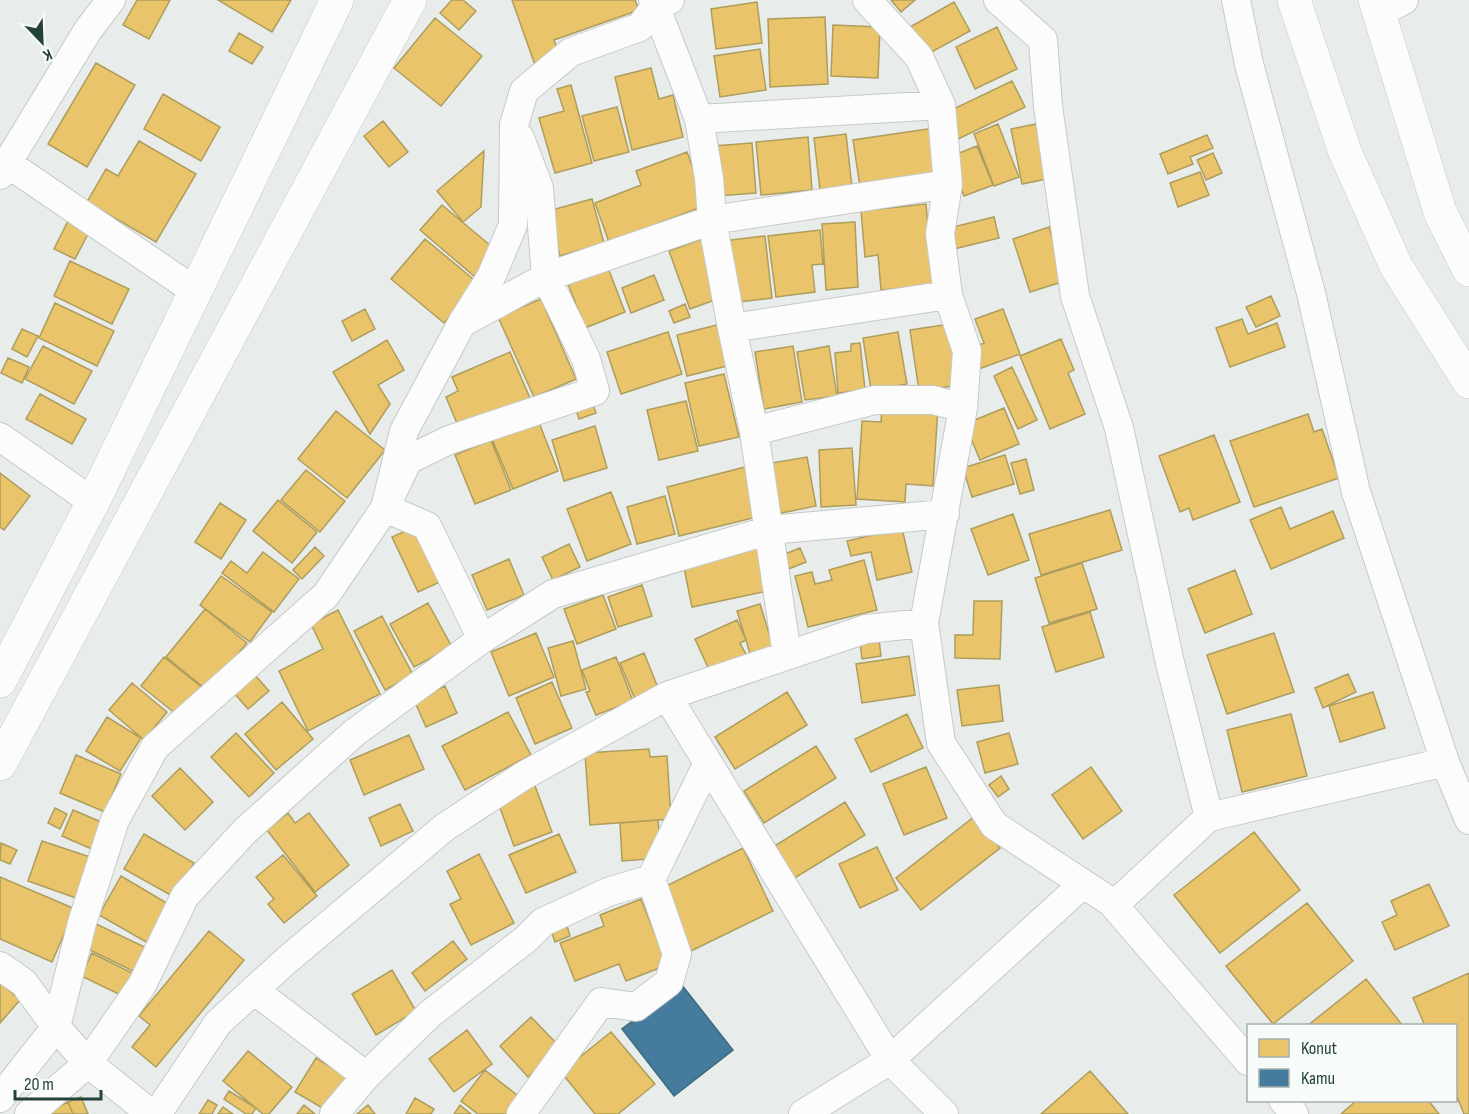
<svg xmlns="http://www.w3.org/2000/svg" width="1469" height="1114" font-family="'Sofia Sans Condensed',sans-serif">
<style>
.homes{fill:#e9c46a;stroke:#ae9d5c;stroke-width:1.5}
.public{fill:#457b9d;stroke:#3b6a7f;stroke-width:1.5}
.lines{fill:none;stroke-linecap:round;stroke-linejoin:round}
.street-casing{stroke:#c5cac8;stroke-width:30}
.secondary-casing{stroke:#c3cbc8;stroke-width:34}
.street{stroke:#fcfcfc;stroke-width:28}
.secondary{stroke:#fcfcfc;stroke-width:33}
</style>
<rect width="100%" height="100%" fill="#e8edeb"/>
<path class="homes" d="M137,0H170L149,39L123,25Z
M218,0H291L272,32Z
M452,0H463L476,11L459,30L440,13Z
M512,0H635L639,10L554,40L560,56L535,65Z
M891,0H915L901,12Z
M757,2L762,43L716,49L711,9Z
M954,2L970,31L926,55L910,27Z
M825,17L828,84L770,87L768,19Z
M435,18L482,56L441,106L394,68Z
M833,25L880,27L878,78L831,76Z
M997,27L1017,69L975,89L956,47Z
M239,33L263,47L252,64L229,51Z
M760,49L766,90L720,97L714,56Z
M96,63L135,85L87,167L48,144Z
M651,68L659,99L673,95L683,137L632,150L615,77Z
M1012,81L1025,107L958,139L945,113Z
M571,85L592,163L555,173L539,118L564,111L557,89Z
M163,94L220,127L201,161L144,129Z
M617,107L629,152L594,161L582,116Z
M383,121L408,152L389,167L364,136Z
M998,124L1019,177L994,186L974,134Z
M1036,124L1047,179L1022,184L1011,129Z
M934,128L941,175L860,187L853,140Z
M846,134L852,187L820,190L814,138Z
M1207,135L1213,148L1190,157L1193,164L1168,174L1160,154Z
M808,137L812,190L761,195L756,142Z
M139,141L196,174L156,242L87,202L106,169L118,176Z
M752,143L756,193L717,196L713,146Z
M977,146L993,185L964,196L949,157Z
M484,151L481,207L463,222L437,191Z
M687,152L707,205L609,242L595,203L641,185L636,171Z
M1213,153L1222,173L1206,180L1197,160Z
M1200,172L1209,195L1178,207L1170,183Z
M592,199L604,243L560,256L548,211Z
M926,204L933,286L881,290L878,255L865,257L861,211Z
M442,205L497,251L475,277L420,230Z
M994,217L999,238L954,249L949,228Z
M68,221L89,232L75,259L54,249Z
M855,222L858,287L826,290L822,224Z
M1049,227L1065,281L1030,292L1013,239Z
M820,230L823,264L812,265L815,292L776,297L768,236Z
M765,236L772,298L730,303L723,241Z
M425,239L478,283L444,323L391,279Z
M702,239L723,297L690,309L669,251Z
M605,260L625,312L585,328L565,276Z
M70,261L129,289L112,324L54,296Z
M654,275L664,300L631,313L622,288Z
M1271,296L1280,316L1256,327L1246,307Z
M541,299L576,379L534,397L498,317Z
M55,303L114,331L97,366L39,338Z
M685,304L690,317L674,323L669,311Z
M365,309L375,329L352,341L342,321Z
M1003,309L1020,354L976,370L968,349L984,343L975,319Z
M1242,319L1248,334L1277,323L1285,347L1230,367L1216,328Z
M725,323L735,364L687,376L677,335Z
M950,324L959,385L919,391L910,330Z
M22,329L38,336L27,357L12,349Z
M668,332L682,374L621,394L607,352Z
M898,332L907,384L871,390L863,338Z
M1061,339L1074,370L1068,373L1085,414L1050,429L1020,356Z
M387,340L404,370L378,385L390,404L370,434L333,372Z
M860,343L865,390L838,393L835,353L851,351V344Z
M43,346L92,371L74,404L25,379Z
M793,346L802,402L764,409L755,352Z
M829,346L837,396L805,400L797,352Z
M510,352L530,398L459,428L446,397L458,391L452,377Z
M8,358L29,367L22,383L1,373Z
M1012,367L1037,420L1018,429L994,376Z
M724,374L739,437L699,446L685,383Z
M40,394L86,419L72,444L26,419Z
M591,399L596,413L579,419L574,404Z
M686,401L698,451L659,460L647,410Z
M882,404L938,406L933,486L906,484L905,502L857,499L862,421L881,422Z
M1004,408L1019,444L980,460L965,424Z
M336,411L385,450L347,498L298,459Z
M1308,414L1314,432L1322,429L1339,478L1254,507L1230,441Z
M538,420L558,471L513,489L492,439Z
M595,426L607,468L564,481L552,440Z
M1214,435L1240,502L1193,520L1189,508L1180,512L1159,456Z
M491,440L511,490L475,504L455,455Z
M852,448L856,505L821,507L819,450Z
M1005,455L1014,484L972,497L963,468Z
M807,457L816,506L776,514L766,464Z
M1026,459L1034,490L1020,494L1011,463Z
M745,467L757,517L679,536L667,487Z
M306,470L345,501L320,532L281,500Z
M0,473L30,496L4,530L0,527Z
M611,492L631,544L587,561L567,509Z
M665,496L675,534L637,544L627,507Z
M278,500L317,532L292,563L253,531Z
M220,503L246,520L221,559L195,542Z
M1281,507L1290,529L1333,511L1344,538L1271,569L1250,520Z
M1110,510L1122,550L1041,575L1029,534Z
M1013,514L1029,560L988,575L971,529Z
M414,527L440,582L418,592L392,537Z
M902,528L912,572L877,580L871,552L851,556L847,541Z
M569,544L580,567L553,580L542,557Z
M759,544L768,591L692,607L683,563Z
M315,547L324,556L302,579L293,570Z
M800,548L806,562L786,570L780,556Z
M263,552L299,579L274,612L222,573L231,561L247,573Z
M509,559L524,595L487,610L472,575Z
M864,560L877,610L808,627L795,576L812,572L815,584L832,580L829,570Z
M1082,563L1097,609L1049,623L1035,578Z
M1235,570L1252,614L1205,633L1188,589Z
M221,576L272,612L250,642L200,605Z
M642,585L652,616L618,627L608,597Z
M603,595L616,629L577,644L564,609Z
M974,601H1002L1000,659L955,658V635H973Z
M428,603L452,647L414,667L390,624Z
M760,604L775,653L752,660L737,611Z
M205,609L247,643L208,691L166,657Z
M338,610L380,694L308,731L279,671L323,649L311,624Z
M1090,612L1104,657L1056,672L1042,627Z
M382,616L413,675L385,690L354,631Z
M737,620L746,640L740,643L749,660L712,676L695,639Z
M878,631L881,656L862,659L859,634Z
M536,633L554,677L509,696L491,652Z
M1274,633L1294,692L1227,714L1207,655Z
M573,641L586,689L561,696L548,648Z
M644,653L661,695L637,704L620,663Z
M909,656L915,695L862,703L856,664Z
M164,657L204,689L181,718L141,686Z
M616,657L633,701L596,715L586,692L590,691L582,670Z
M254,674L269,691L248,709L233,692Z
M1348,674L1356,692L1323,708L1315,688Z
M552,682L572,728L535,744L516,698Z
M132,683L167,712L144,740L109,710Z
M999,685L1003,721L962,726L957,690Z
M445,686L457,713L426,727L414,700Z
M787,692L807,725L735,769L715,737Z
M1373,692L1385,728L1340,742L1329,706Z
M282,702L313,739L276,770L245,734Z
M508,712L531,755L465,790L442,746Z
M907,714L923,748L871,772L855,739Z
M1291,714L1307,776L1242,792L1227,730Z
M107,717L141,738L120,771L86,751Z
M236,733L274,773L249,797L211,757Z
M1009,733L1018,764L985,773L977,742Z
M409,735L424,769L364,795L350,760Z
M816,746L836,778L764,823L744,791Z
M649,749L650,757L667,756L671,819L590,825L585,753Z
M76,755L121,774L105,812L60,793Z
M926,767L947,818L904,835L883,784Z
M1091,767L1122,811L1083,839L1052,795Z
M180,768L213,802L185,830L152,796Z
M1001,776L1009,789L998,797L989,785Z
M534,783L552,832L514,846L496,797Z
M845,802L865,835L793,879L773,847Z
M400,804L413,831L381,846L369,818Z
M55,808L67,814L60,829L48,823Z
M73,810L106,824L94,850L62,836Z
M288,813L295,823L309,813L349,865L315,892L267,830Z
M975,816L1000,848L921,910L896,878Z
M658,820L661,858L622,861L620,823Z
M1254,832L1300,890L1220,953L1174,895Z
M144,834L194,863L174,897L124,869Z
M559,834L576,872L526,893L509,855Z
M42,841L90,857L76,898L28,881Z
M1,843L17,850L10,864L0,860Z
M877,847L898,890L860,908L839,864Z
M743,848L773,911L689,952L658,890Z
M479,854L514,923L471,945L450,904L461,899L447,871Z
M283,855L317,896L284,923L268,904L274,899L256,877Z
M121,876L170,905L148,943L99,915Z
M0,877L75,909L52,962L0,939Z
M1429,884L1449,926L1395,950L1382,922L1397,915L1391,901Z
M641,899L667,965L626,981L619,964L575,981L560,943L604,926L600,915Z
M1307,903L1353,961L1273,1024L1226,966Z
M564,916L570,936L555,942L548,922Z
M96,924L149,949L137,973L84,947Z
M209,931L244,960L156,1067L132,1047L150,1025L139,1016Z
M453,941L467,959L425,991L412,973Z
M92,953L136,975L125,997L81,976Z
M392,970L416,1011L376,1035L352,994Z
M1469,973V1114H1464L1456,1094V1026H1425L1413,998Z
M1366,979L1403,1026H1307Z
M0,982L20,1000L0,1023Z
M531,1017L560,1047L528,1077L500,1046Z
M467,1030L492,1064L454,1092L429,1059Z
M611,1032L655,1084L618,1114H595L561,1072Z
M248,1051L292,1087L269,1114H263L223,1081Z
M316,1058L351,1079L331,1113L295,1092Z
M485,1070L521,1098L508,1114H478L461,1101Z
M1090,1071L1128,1114H1041Z
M229,1091L256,1108L252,1114H246L224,1099Z
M81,1097L88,1114H73L68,1102Z
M415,1098L434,1109L431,1114H406Z
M208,1100L217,1105L212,1114H199Z
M1357,1100H1428L1439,1114H1341Z
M68,1102L73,1114H48L47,1112Z
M304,1105L315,1114H297Z
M368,1105L375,1114H357Z
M460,1105L471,1114H454Z
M223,1107L233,1114H218Z"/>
<path class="public" d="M681,984L733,1050L674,1096L622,1029Z"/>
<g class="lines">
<g class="street-casing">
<path id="street" d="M653,0L699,119L709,178L712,220L732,328L754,431L787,655
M867,0L919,57L941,105L948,184L940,234L948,295L967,351L963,408L924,623L941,743L994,825L1111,902L1248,1061
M998,0L1043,40L1048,106L1075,296L1119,428L1170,663L1209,817L1114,905
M1236,0L1249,64L1311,293L1356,492L1445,762L1469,820
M1379,13L1404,0
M699,119L941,105
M7,163L195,291
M0,175L88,30L111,0
M464,322L546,277L712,220L948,184
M732,328L948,295
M754,431L875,400H933L963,408
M0,437L93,502
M482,639L427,526L385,508L408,460L449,440L595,391L586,359L546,277L539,188L520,138
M667,696L890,1060L944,1114
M1209,817L1445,762
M0,966L24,983L56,1027L88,1063L151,1114
M254,990L366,1076
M0,1098L56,1027L82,923L115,820L155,747L326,595L385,508L404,431L462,323L491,277L513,225L514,125L524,91L571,52L640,27L656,6L670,0
M1283,1100L1294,1114
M29,1114L88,1063L142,985L185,896L244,832L354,733L482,639L553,594L770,530L945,514
M157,1114L218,1023L287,960L445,827L523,776L667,696L866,629L924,623
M334,1114L366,1076L430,1014L526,939L543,922L608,892L651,879L708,763
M521,1114L601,1002L636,1007L669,982L677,954L651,879
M803,1114L890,1060L1083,884"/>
</g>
<g class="secondary-casing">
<path id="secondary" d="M1294,0L1345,152L1396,266L1469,382
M1375,0L1440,212L1469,270
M0,681L93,502L337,0
M0,764L410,0"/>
</g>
<use href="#street" class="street"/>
<use href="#secondary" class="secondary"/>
</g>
<rect x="1247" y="1024" width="210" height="78" fill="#f7fbf9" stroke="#a3b1ad" stroke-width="1.5"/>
<rect x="1259" y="1039" width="30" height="18" fill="#e9c46a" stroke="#a3b1ad" stroke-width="1.5"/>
<text x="1301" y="1054" font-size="18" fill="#24423a">Konut</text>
<rect x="1259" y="1069" width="30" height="18" fill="#457b9d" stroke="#a3b1ad" stroke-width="1.5"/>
<text x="1301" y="1084" font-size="18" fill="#24423a">Kamu</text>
<g transform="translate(42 42) rotate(157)" stroke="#f7fbf9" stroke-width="4.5" paint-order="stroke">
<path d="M0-4.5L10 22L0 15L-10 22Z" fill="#24423a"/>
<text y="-9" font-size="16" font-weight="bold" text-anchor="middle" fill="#24423a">K</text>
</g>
<path d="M15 1090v9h86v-9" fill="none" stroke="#24423a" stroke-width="3"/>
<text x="24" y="1090" font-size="18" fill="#24423a" stroke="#f7fbf9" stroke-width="4.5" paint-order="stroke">20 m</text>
</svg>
